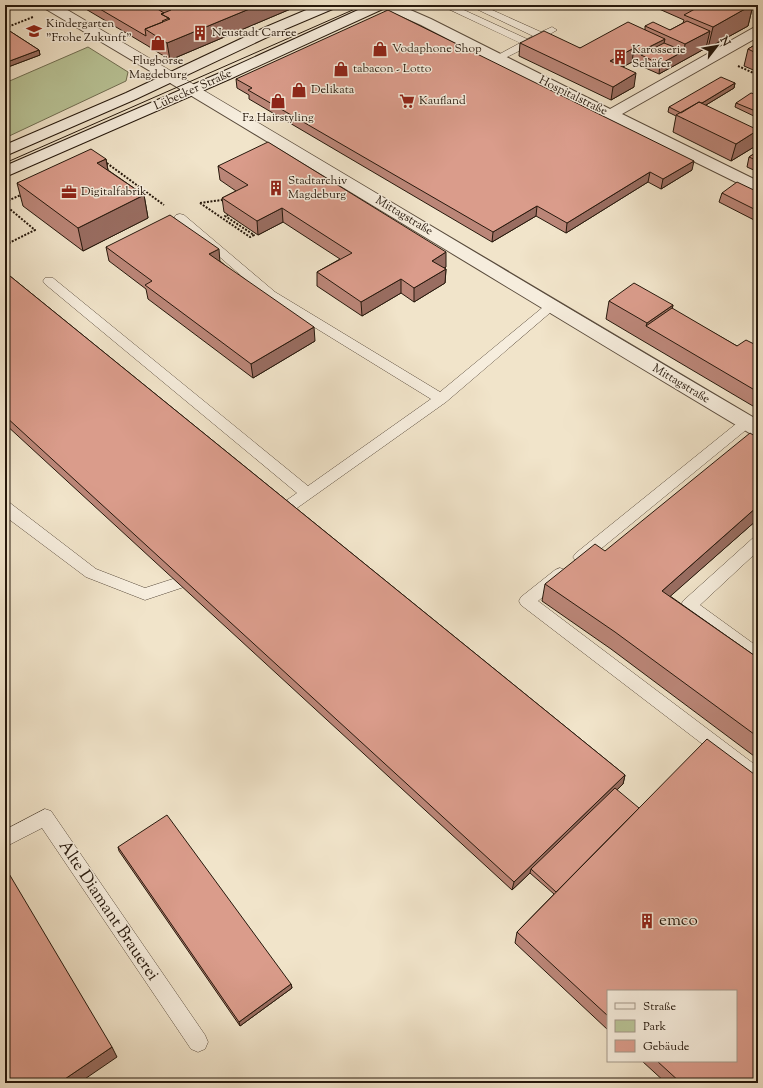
<svg xmlns="http://www.w3.org/2000/svg" width="763" height="1088" font-family="'Sorts Mill Goudy',serif">
<style>
.green{fill:#b9c497;stroke:#706e52}
.lines{fill:none;stroke-linecap:round;stroke-linejoin:round}
.service-casing{stroke:#594b3c;stroke-width:1}
.minor-casing{stroke:#594b3c;stroke-width:2}
.tertiary-casing{stroke:#594b3c;stroke-width:2}
.secondary-casing{stroke:#26180c;stroke-width:2}
.path{stroke:#26180c;stroke-width:2;stroke-dasharray:2 1.5;stroke-linecap:butt}
.service{fill:#f6eddd;fill-rule:evenodd}
.minor{fill:#f6eddd;fill-rule:evenodd}
.tertiary{fill:#f6eddd;fill-rule:evenodd}
.secondary{fill:#f6eddd;fill-rule:evenodd}
.tram{stroke:#26180c;stroke-width:1}
.wall{fill:#bb8678;stroke:#26180c}
.shaded-wall{fill:#996d61;stroke:#26180c}
.building{fill:#da9c8b;stroke:#26180c}
.labels{text-anchor:middle;dominant-baseline:central;stroke-width:3;stroke-linejoin:round;paint-order:stroke}
.far-poi-label{font-size:12px;fill:#26180c;stroke:#f6eddd;text-anchor:start}
.far-street-label{font-size:12px;fill:#26180c;stroke:#f6eddd}
.near-street-label{font-size:17px;fill:#26180c;stroke:#f6eddd}
.near-poi-label{font-size:17px;fill:#26180c;stroke:#f6eddd;text-anchor:start}
</style>
<rect width="100%" height="100%" fill="#f1e4ca"/>
<filter id="stains"><feTurbulence type="fractalNoise" baseFrequency=".005" numOctaves="4"/><feColorMatrix values="0 0 0 0 .2 0 0 0 0 .09 0 0 0 0 .02 0 0 0 .5 -.17"/></filter>
<radialGradient id="worn" r=".72"><stop offset=".6" stop-color="#630" stop-opacity="0"/><stop offset="1" stop-color="#630" stop-opacity=".3"/></radialGradient>
<path class="green" d="M88,47L128,72L126,81L5,138V83Z"/>
<g class="lines">
<g class="service-casing">
<path id="service" d="M440,5H453L527,39L533,36L468,5H481L541,32L552,27L557,30L531,45L497,62L494,61L492,59L494,57L520,43Z
M180,214L184,215L275,292L440,392L548,303H556L558,306L446,402L290,513L285,514L280,513L278,509L280,505L297,493L45,284L43,281L45,278H53L308,486L431,399L267,298L176,219L174,217L176,215Z
M747,417L752,419L754,422L752,425L586,561L581,563L576,561L573,557L576,553L742,419Z
M5,502L10,503L96,569L145,588L179,577L184,579L187,583L184,587L145,600L86,577L6,517Z
M758,536V551L700,605L758,647V663L752,661L683,609L681,605L683,601L753,538Z
M560,568L565,570L568,574L565,578L538,601L758,767V785L752,782L521,605L519,601L521,597L555,570Z
M45,809L51,811L205,1035L208,1042L205,1049L198,1052L191,1049L42,828L5,847V830Z"/>
</g>
<g class="minor-casing">
<path id="minor" d="M381,5H399L431,19L610,109L753,28L758,27V37L622,114L758,181V192L752,190L492,62L421,25L383,8Z"/>
</g>
<g class="tertiary-casing">
<path id="tertiary" d="M42,5H59C293,142 524,283 758,420V436L751,434C515,293 281,148 44,8Z"/>
</g>
<g class="secondary-casing">
<path id="secondary" d="M318,5H337L335,8L276,33L136,99L5,156V145L126,93L266,27Z
M369,5H387L385,8L232,78L5,177V166L222,72Z"/>
</g>
<path class="path" d="M5,28L33,17
M738,66L758,75
M104,161L164,205
M5,202L23,194
M200,203L250,237L254,235L225,216L228,215
M200,203L222,200L224,202
M5,205L35,230L5,245"/>
<use href="#service" class="service"/>
<use href="#minor" class="minor"/>
<use href="#tertiary" class="tertiary"/>
<use href="#secondary" class="secondary"/>
<path class="tram" d="M5,163L364,5"/>
</g>
<path class="wall" d="M79,5H300L170,60L148,46Z
M650,5H753L748,26L708,48H706L659,74L632,62L622,67L634,87L611,100L519,56L520,43L580,48L645,30V26L670,30L683,23L684,20Z
M5,28L39,50L40,55L8,67L5,65Z
M758,43V72L744,66L748,49Z
M236,79L692,170L661,189L648,182L566,233L536,216L492,242L249,99V95L237,88Z
M735,83L734,88L706,105L754,147L731,161L673,132L676,116L668,112L669,107Z
M758,95V118L735,107L736,103Z
M758,151V172L747,167L749,157Z
M106,159L108,170L144,195L148,218L83,251L23,206L17,183Z
M218,166L446,267L444,268L446,269L445,283L414,302L401,293L362,316L317,286V272L340,259L283,222L258,235L224,212L222,198L236,191L220,180Z
M758,192V222L719,202L722,193Z
M106,247L220,261L315,341L253,378L148,299L146,289L109,261Z
M5,272L625,775L623,784L617,790L758,1083H666L642,1061H736L608,991V1030L515,943L517,932L554,894L530,873L512,890L5,424Z
M609,301L673,305L672,309L737,346H758V409L606,319Z
M758,519L670,596L758,658V759L611,649L542,601L545,584L605,551Z
M118,847L291,984L292,988L240,1026L119,851Z"/>
<path class="shaded-wall" d="M259,5H300L170,60L167,43Z
M752,5H753L748,26L708,48L713,27Z
M710,31L706,48L659,74L660,64L684,51L685,44Z
M665,39L662,52L641,55V51Z
M634,48L632,62L608,75L610,61Z
M39,50L40,55L8,67L7,62Z
M636,73L634,87L611,100L613,87Z
M735,83L734,88L683,119L684,114Z
M758,130L754,147L731,161L736,144Z
M106,159L110,182L97,163Z
M694,161L692,170L661,189L663,179Z
M650,172L648,182L566,233L567,223Z
M144,195L148,218L83,251L78,228Z
M537,206L536,216L492,242L493,232Z
M282,208L283,222L258,235L257,221Z
M219,249L220,263L209,254Z
M446,252V267L432,275V261Z
M446,269L445,283L414,302V288Z
M401,279V293L362,316L361,302Z
M673,305L669,323L646,326L647,323Z
M314,327L315,341L253,378L251,364Z
M758,506V519L657,608L662,591Z
M625,775L623,784L533,871L531,869L530,873L512,890L514,882Z
M291,984L292,988L240,1026L239,1022Z
M112,1047L117,1057L79,1083H59Z"/>
<path class="building" d="M93,5H151L164,13L161,14L169,18L162,21L163,22L145,29L146,36Z
M163,5H259L167,43L145,29L170,19L161,14L171,10Z
M702,5H752L713,27L684,15Z
M388,10L694,161L663,179L650,172L567,223L537,206L493,232L248,90L252,88L236,79Z
M687,21L710,31L685,44L645,26L653,22L670,30Z
M628,22L665,39L641,51L634,48L610,61L636,73L613,87L520,43L544,31L580,48Z
M5,28L39,50L7,62L5,61Z
M664,43L684,51L660,64L641,55Z
M758,43V54L748,49Z
M721,77L735,83L702,103L699,102L681,113L669,107Z
M751,93L758,95V112L736,103Z
M699,102L758,130L736,144L676,115Z
M268,142L446,252L432,261L446,269L414,288L401,279L361,302L317,272L352,253L282,208L257,221L222,198L248,185L218,166Z
M91,149L106,159L97,163L144,195L78,228L17,183Z
M758,151V161L749,157Z
M737,182L758,192V211L722,193Z
M170,215L219,249L209,254L314,327L251,364L145,285L152,281L106,247Z
M5,272L625,775L514,882L5,416Z
M634,283L673,305L647,323L609,301Z
M672,308L737,346L746,340L758,346V392L646,326Z
M750,433L758,438V506L662,591L758,658V737L615,632L545,584L595,544L605,551Z
M707,739L758,777V1083H681L657,1061H736V991H608V1016L517,932Z
M615,788L639,808L556,892L531,869Z
M167,815L291,984L239,1022L118,847Z
M5,867L112,1047L59,1083H5Z"/>
<defs>
<g id="school-bare" transform="scale(1.2)"><path d="M0-5L7-2L0 1L-7-2ZM-4 1L0 2.5L4 1V4Q0 6-4 4Z" fill="#8f2418" stroke="#f6eddd" stroke-width="2.5" paint-order="stroke"/></g>
<g id="building-bare" transform="scale(1.2)"><path d="M-4-6H4V6H1V3H-1V6H-4ZM-2.5-4.3h1.7v1.8h-1.7ZM.8-4.3h1.7v1.8H.8ZM-2.5-1h1.7V.8h-1.7ZM.8-1h1.7V.8H.8Z" fill="#8f2418" stroke="#f6eddd" stroke-width="2.5" paint-order="stroke"/></g>
<g id="shop-bare" transform="scale(1.2)"><path d="M-5-2.5h2.3a2.7 3.5 0 0 1 5.4 0H5L5.5 6h-11ZM-1.5-2.5h3a1.5 2.3 0 0 0-3 0Z" fill="#8f2418" stroke="#f6eddd" stroke-width="2.5" paint-order="stroke"/></g>
<g id="supermarket-bare" transform="scale(1.2)"><path d="M-6-5.5h2.5l.6 2H6L4.5 2H-2.5L-4.4-4H-6ZM-1.5 3.2a1.3 1.3 0 1 0 .1 0ZM3 3.2a1.3 1.3 0 1 0 .1 0Z" fill="#8f2418" stroke="#f6eddd" stroke-width="2.5" paint-order="stroke"/></g>
<g id="office-bare" transform="scale(1.2)"><path d="M-6-3h4V-5.5h4V-3h4V5H-6ZM-1-4.5V-3h2v-1.5ZM-6 0V1H6V0Z" fill="#8f2418" stroke="#f6eddd" stroke-width="2.5" paint-order="stroke"/></g>
</defs>
<g fill-rule="evenodd">
<use href="#school-bare" x="34" y="31"/>
<use href="#building-bare" x="200" y="33"/>
<use href="#shop-bare" x="158" y="43"/>
<use href="#shop-bare" x="380" y="49"/>
<use href="#building-bare" x="620" y="57"/>
<use href="#shop-bare" x="341" y="69"/>
<use href="#shop-bare" x="299" y="90"/>
<use href="#shop-bare" x="278" y="101"/>
<use href="#supermarket-bare" x="407" y="101"/>
<use href="#building-bare" x="276" y="188"/>
<use href="#office-bare" x="69" y="192"/>
<use href="#building-bare" x="647" y="921"/>
</g>
<g class="labels">
<g class="far-poi-label">
<text x="46" y="24">Kindergarten<tspan x="46" dy="14">"Frohe Zukunft"</tspan></text>
<text x="212" y="33">Neustadt Carree</text>
<text x="392" y="49">Vodaphone Shop</text>
<text x="632" y="50">Karosserie<tspan x="632" dy="14">Schäfer</tspan></text>
<text x="158" y="61" text-anchor="middle">Flugbörse<tspan x="158" dy="14">Magdeburg</tspan></text>
<text x="353" y="69">tabacon - Lotto</text>
<text x="311" y="90">Delikata</text>
<text x="419" y="101">Kaufland</text>
<text x="278" y="118" text-anchor="middle">F2 Hairstyling</text>
<text x="288" y="181">Stadtarchiv<tspan x="288" dy="14">Magdeburg</tspan></text>
<text x="81" y="192">Digitalfabrik</text>
</g>
<g class="far-street-label">
<text transform="translate(193 90) rotate(-24)">Lübecker Straße</text>
<text transform="translate(573 96) rotate(26)">Hospitalstraße</text>
<text transform="translate(404 216) rotate(31)">Mittagstraße</text>
<text transform="translate(681 384) rotate(31)">Mittagstraße</text>
</g>
<g class="near-street-label">
<text transform="translate(108 911) rotate(56)">Alte Diamant Brauerei</text>
</g>
<g class="near-poi-label">
<text x="659" y="921">emco</text>
</g>
</g>
<rect width="763" height="1088" fill="none" stroke="#f1e4ca" stroke-width="20"/>
<rect x="6" y="6" width="751" height="1076" fill="none" stroke="#26180c" stroke-width="2"/>
<rect x="10" y="10" width="743" height="1068" fill="none" stroke="#26180c"/>
<rect x="607" y="990" width="130" height="72" fill="#f6eddd" stroke="#a39889"/>
<rect x="615" y="1003" width="20" height="6" fill="#f6eddd" stroke="#a39889"/>
<text x="643" y="1010" font-size="12" fill="#26180c">Straße</text>
<rect x="615" y="1020" width="20" height="12" fill="#b9c497" stroke="#a39889"/>
<text x="643" y="1030" font-size="12" fill="#26180c">Park</text>
<rect x="615" y="1040" width="20" height="12" fill="#da9c8b" stroke="#a39889"/>
<text x="643" y="1050" font-size="12" fill="#26180c">Gebäude</text>
<g transform="translate(717 46) rotate(59)" stroke="#f6eddd" stroke-width="3" paint-order="stroke">
<path d="M0-3L7 15L0 10L-7 15Z" fill="#26180c"/>
<text y="-6" font-size="11" font-weight="bold" text-anchor="middle" fill="#26180c">N</text>
</g>
<rect width="100%" height="100%" filter="url(#stains)"/>
<rect width="100%" height="100%" fill="url(#worn)"/>
</svg>
